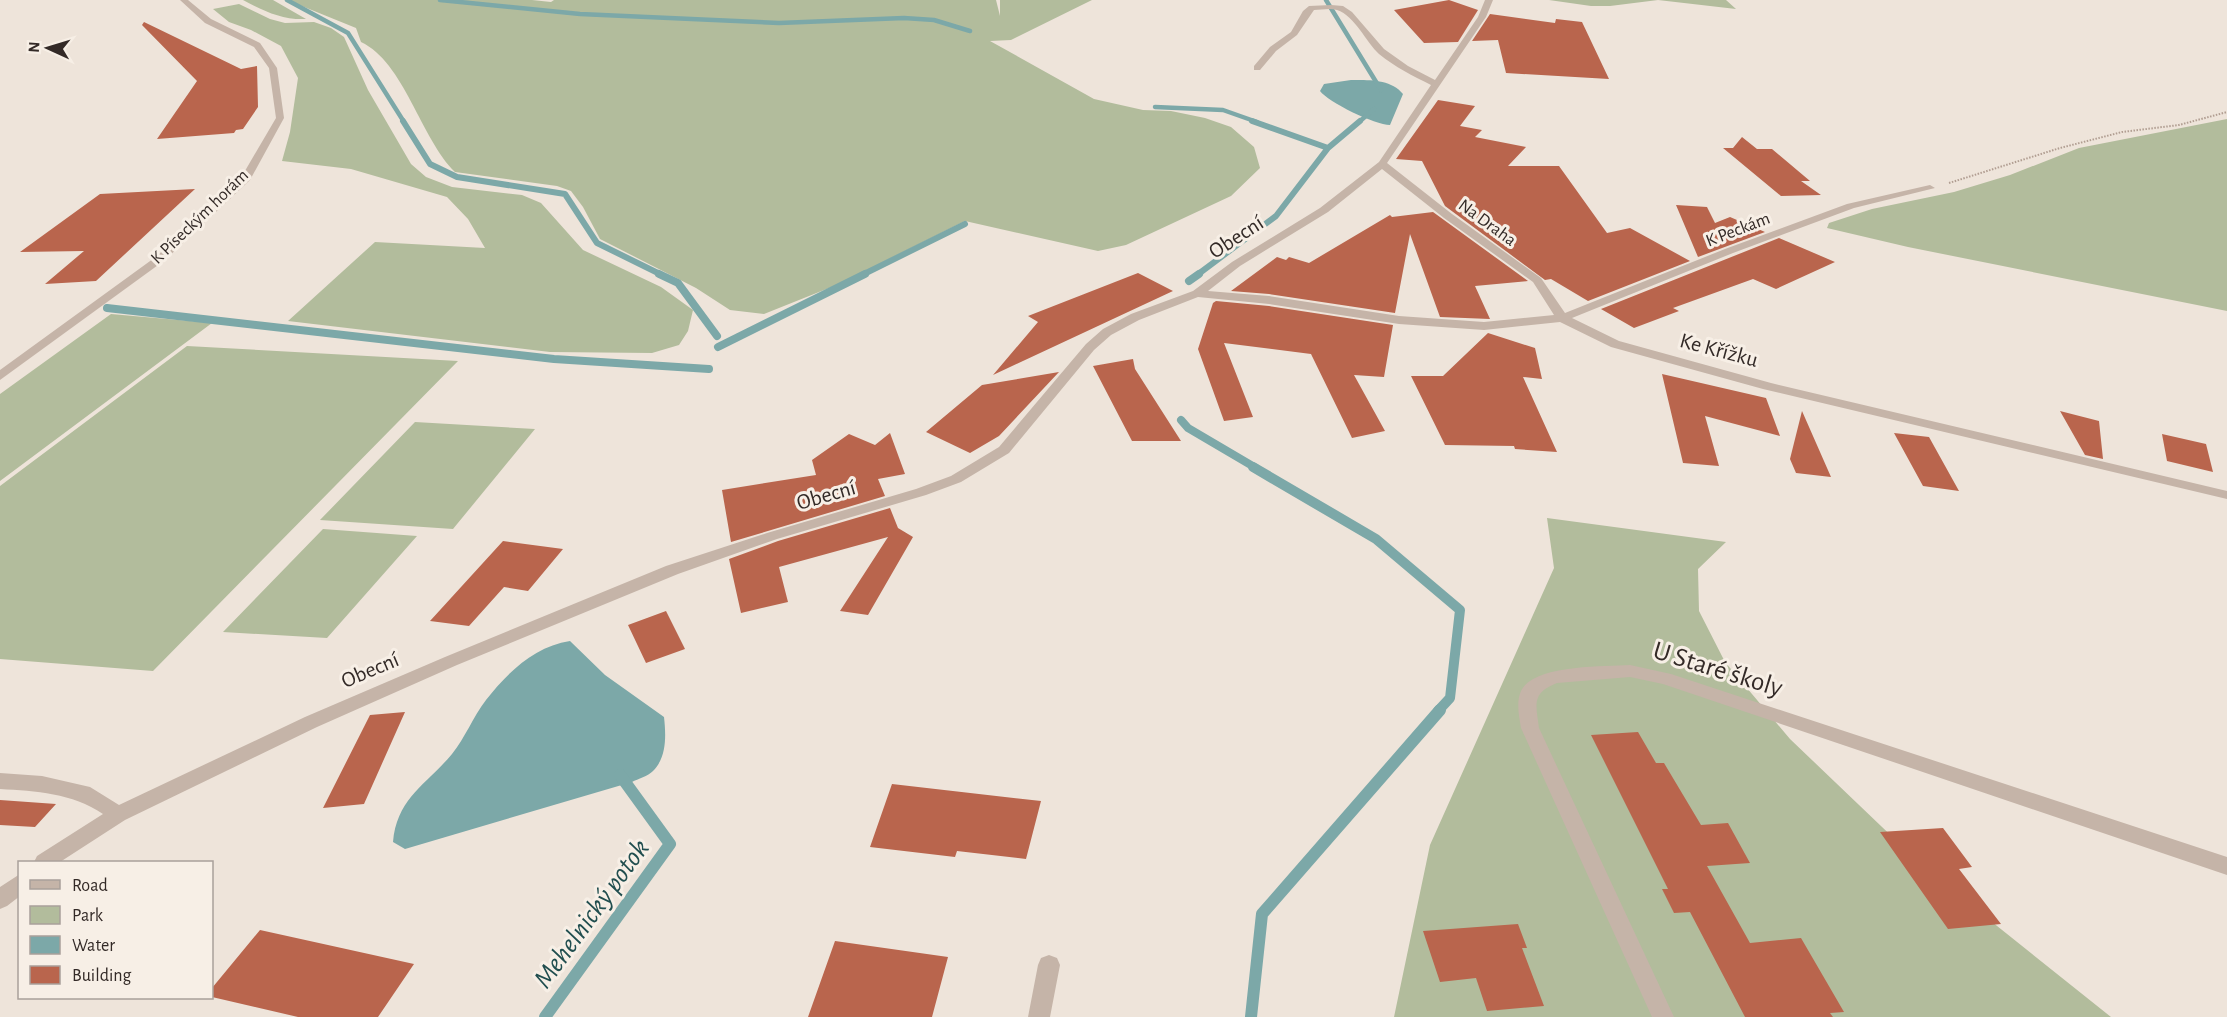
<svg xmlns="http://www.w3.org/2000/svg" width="2227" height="1017" font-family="'Alegreya Sans',sans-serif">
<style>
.green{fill:#b2bc9c}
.water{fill:#7ca8a8}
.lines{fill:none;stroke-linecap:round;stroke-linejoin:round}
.stream-far4{stroke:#7ca8a8;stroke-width:4.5}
.stream-far3{stroke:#7ca8a8;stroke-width:6}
.stream-far2{stroke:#7ca8a8;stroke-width:8}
.stream-far1{stroke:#7ca8a8;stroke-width:10}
.stream{stroke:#7ca8a8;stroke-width:12}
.building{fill:#b9654d}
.path{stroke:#b19e92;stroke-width:2;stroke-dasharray:1.5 1.5;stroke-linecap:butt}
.street{fill:#c5b4a8;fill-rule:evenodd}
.labels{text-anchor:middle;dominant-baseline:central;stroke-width:6;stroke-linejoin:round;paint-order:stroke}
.far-street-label{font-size:18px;fill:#332a27;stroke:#f7efe6}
.street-label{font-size:22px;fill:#332a27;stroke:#f7efe6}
.near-street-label{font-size:27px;fill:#332a27;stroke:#f7efe6}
.near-water-label{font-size:28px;font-style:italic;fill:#214e4f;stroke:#f7efe6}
</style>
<rect width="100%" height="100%" fill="#eee4da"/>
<path class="green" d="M243,0H273L306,19C282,20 264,11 243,0Z
M287,0H532L551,2L554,0H996L1000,16V0H1092L1011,40L990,41L1094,99L1143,110L1171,111L1205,118L1231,127L1254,147L1260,168L1231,196L1126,245L1098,251L965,221L839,284L764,314L730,310L696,288L600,239L583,207L571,191L557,186L455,172C421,139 404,62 361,42L356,28Z
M1549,0H1726L1736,9L1658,0L1610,6H1591Z
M239,4L270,19L285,23L314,22L331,28L344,37L368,90L411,164L426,177L452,187L522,195L541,203L583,250L661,287L693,310L688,331L679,345L652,353L550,352L288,321L375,242L485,248L468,219L447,197L351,169L282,161L290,132L298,78L281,46L251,30L229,22L213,9Z
M2227,119V311L1908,247L1827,228L1829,223L1872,209L1954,192L2010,175L2079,148Z
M111,314L212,323L0,481V394Z
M187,346L458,361L153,671L0,659V486Z
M415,422L535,429L453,529L320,520Z
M1547,518L1726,542L1698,569L1699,611L1725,662L1790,739L1927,870L2111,1017H1394L1430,845L1554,568Z
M323,529L417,536L327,638L223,632Z"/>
<path class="water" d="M1351,80C1369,80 1391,79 1403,94L1390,125C1375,125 1328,102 1320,91L1324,84Z
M570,641L605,675L664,717C666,735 667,757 653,771C648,776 638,779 632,782L405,849L393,842C397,798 426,785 452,754C465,738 473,717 486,700C507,673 535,646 570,641Z"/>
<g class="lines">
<path class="stream-far4" d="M287,0L348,33L404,122
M440,0L580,14L779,23L904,18L934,20L970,31
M1326,0L1381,90
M1155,107L1223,110L1257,122
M1359,122L1374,109"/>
<path class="stream-far3" d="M403,121L430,164L457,177L565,194L597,243L662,275
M1328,148L1360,121
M862,275L965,224
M1197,275L1276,216L1328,148L1252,121"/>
<path class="stream-far2" d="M659,274L678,283L717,336
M1189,281L1199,274
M107,308L554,359L709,369
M718,347L865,274
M1181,420L1188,428L1256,468"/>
<path class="stream-far1" d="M1253,467L1376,539L1460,610L1450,698L1438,711"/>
<path class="stream" d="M545,1017L670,844L620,775
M1251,1017L1262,914L1440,710"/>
</g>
<path class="building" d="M1449,0L1478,10L1458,42L1424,43L1394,10Z
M1490,14L1555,23L1556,19L1582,22L1609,79L1506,73L1498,40L1472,41Z
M144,22L241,69L257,66L258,107L243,129L236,130L234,133L157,139L197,81L142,25Z
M1438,100L1475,106L1460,126L1482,130L1475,137L1526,147L1508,166H1559L1607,233L1630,228L1690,261L1588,301L1551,279L1545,280L1445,206L1422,161L1396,159Z
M1742,137L1757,149H1772L1810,181H1801L1821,195L1781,196L1723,148H1733Z
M195,189L96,281L45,284L84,251L20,252L100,194Z
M1676,205L1707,207L1715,223L1730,217L1765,232L1698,257Z
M1433,212L1528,281L1475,286L1490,319L1440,317L1410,234L1395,313L1269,294L1231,291L1277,257L1286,260L1289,257L1309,263L1390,215L1392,217Z
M1779,238L1835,262L1776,289L1753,279L1673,308L1679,311L1634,328L1601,309Z
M1138,273L1173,291L993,375L1038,322L1028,316Z
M1216,301L1269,306L1393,325L1384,377L1354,375L1385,431L1352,438L1311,354L1224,343L1253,417L1224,421L1198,349L1213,303Z
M1488,333L1535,348L1542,379L1523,377L1557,452L1515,449L1514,446L1445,445L1411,376H1443Z
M1133,359L1135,369L1181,441H1132L1093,366Z
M1059,372L999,436L970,453L926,432L982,385Z
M1662,374L1766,398L1780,436L1705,416L1719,466L1683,463Z
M1802,411L1831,477L1796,473L1790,459Z
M2060,411L2099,421L2103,459L2085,455Z
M890,433L905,474L878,479L885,496L731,542L722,490L816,475L812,460L849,434L875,445Z
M1894,433L1929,437L1959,491L1923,486Z
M2162,434L2206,444L2213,472L2167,461Z
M890,508L898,528L913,537L868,615L840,611L888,537L779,567L788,602L741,613L729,559L778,541Z
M503,541L563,549L528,591L504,587L469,626L430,621Z
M666,611L685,649L646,663L628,625Z
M405,712L364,804L323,808L370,715Z
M1638,732L1656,763H1664L1701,825L1728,823L1750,863L1707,866L1750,943L1801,938L1844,1012L1830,1013L1833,1017H1745L1690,912L1674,913L1662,889H1668L1591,735Z
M892,784L1041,801L1026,859L957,851L955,857L870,847Z
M0,800L56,804L35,827L0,825Z
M1943,828L1972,867L1959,869L2001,924L1948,929L1880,832Z
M1518,924L1527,948H1522L1544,1006L1487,1011L1476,978L1440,982L1423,931Z
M260,930L414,964L378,1017H298L212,997V988Z
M835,941L948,957L932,1017H808Z"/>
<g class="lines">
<path class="path" d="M1949,183L2060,148L2122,132L2179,125L2227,112"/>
<path class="street" d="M180,0H188L211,19L260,43L277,68L284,118L250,180L165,260L0,380V370L157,256L242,176L276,118L269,68L254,47L205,23Z
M1485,0H1493L1486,17L1387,163L1452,214L1541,278L1565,313L1725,249L1847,204L1930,185L1935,188L1854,208L1733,253L1572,318L1619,341L1771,383L2227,491V499L1763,389L1611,347L1560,322L1484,330L1399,324L1269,304L1198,297L1139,320L1111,335L1094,350L1009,453L961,482L926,495L777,539L678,574L457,665L317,727L125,820L60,862H34L37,856L103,814C72,793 36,791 0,789V773L42,776L90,787L119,805L305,717L445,657L666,566L767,533L916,489L951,476L999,447L1086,344L1103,329L1131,314L1193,291L1232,262L1320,208L1379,162L1431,85C1413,76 1395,67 1379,54C1366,42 1355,16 1337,10C1330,8 1321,10 1314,10L1297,35L1276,51L1260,70H1254V66L1270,47L1291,32L1303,11L1309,6L1331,5L1343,6L1352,12L1384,49L1408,66L1435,80L1478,17ZM1382,169L1444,218L1533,282L1554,315L1484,322L1399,316L1269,296L1208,291L1240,266L1328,212Z
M1630,665L1671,674L2227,857V875L1663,684L1630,677L1557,683C1531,693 1536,705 1539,728L1674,1017H1652L1521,728C1519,716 1516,702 1521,691C1534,664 1603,667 1630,665Z
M20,874V896L7,906L0,909V887Z
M1049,955L1057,958L1060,965L1050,1017H1028L1038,965L1041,958Z"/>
</g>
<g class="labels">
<g class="far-street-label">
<text transform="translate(200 217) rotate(-44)">K Píseckým horám</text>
<text transform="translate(1487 223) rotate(36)">Na Draha</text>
<text transform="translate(1738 230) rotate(-21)">K Peckám</text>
</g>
<g class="street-label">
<text transform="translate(1236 237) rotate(-33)">Obecní</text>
<text transform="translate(1719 350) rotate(15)">Ke Křížku</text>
<text transform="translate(826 495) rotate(-16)">Obecní</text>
<text transform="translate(370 670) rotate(-23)">Obecní</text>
</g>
<g class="near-street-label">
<text transform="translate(1718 669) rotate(17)">U Staré školy</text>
</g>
<g class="near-water-label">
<text transform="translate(592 914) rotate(-54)">Mehelnický potok</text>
</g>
</g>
<rect x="18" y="861" width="195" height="138" fill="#f7efe6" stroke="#a9a09a" stroke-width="1.5"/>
<rect x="30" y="880" width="30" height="9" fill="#c5b4a8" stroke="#a9a09a" stroke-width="1.5"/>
<text x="72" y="891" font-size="18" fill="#332a27">Road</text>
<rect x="30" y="906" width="30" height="18" fill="#b2bc9c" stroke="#a9a09a" stroke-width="1.5"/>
<text x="72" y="921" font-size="18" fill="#332a27">Park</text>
<rect x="30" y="936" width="30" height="18" fill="#7ca8a8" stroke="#a9a09a" stroke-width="1.5"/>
<text x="72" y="951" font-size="18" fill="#332a27">Water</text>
<rect x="30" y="966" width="30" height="18" fill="#b9654d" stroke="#a9a09a" stroke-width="1.5"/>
<text x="72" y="981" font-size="18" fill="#332a27">Building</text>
<g transform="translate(48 48) rotate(274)" stroke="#f7efe6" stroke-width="4.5" paint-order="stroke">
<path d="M0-4.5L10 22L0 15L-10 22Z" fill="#332a27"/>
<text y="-9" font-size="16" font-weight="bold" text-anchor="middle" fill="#332a27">N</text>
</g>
</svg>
